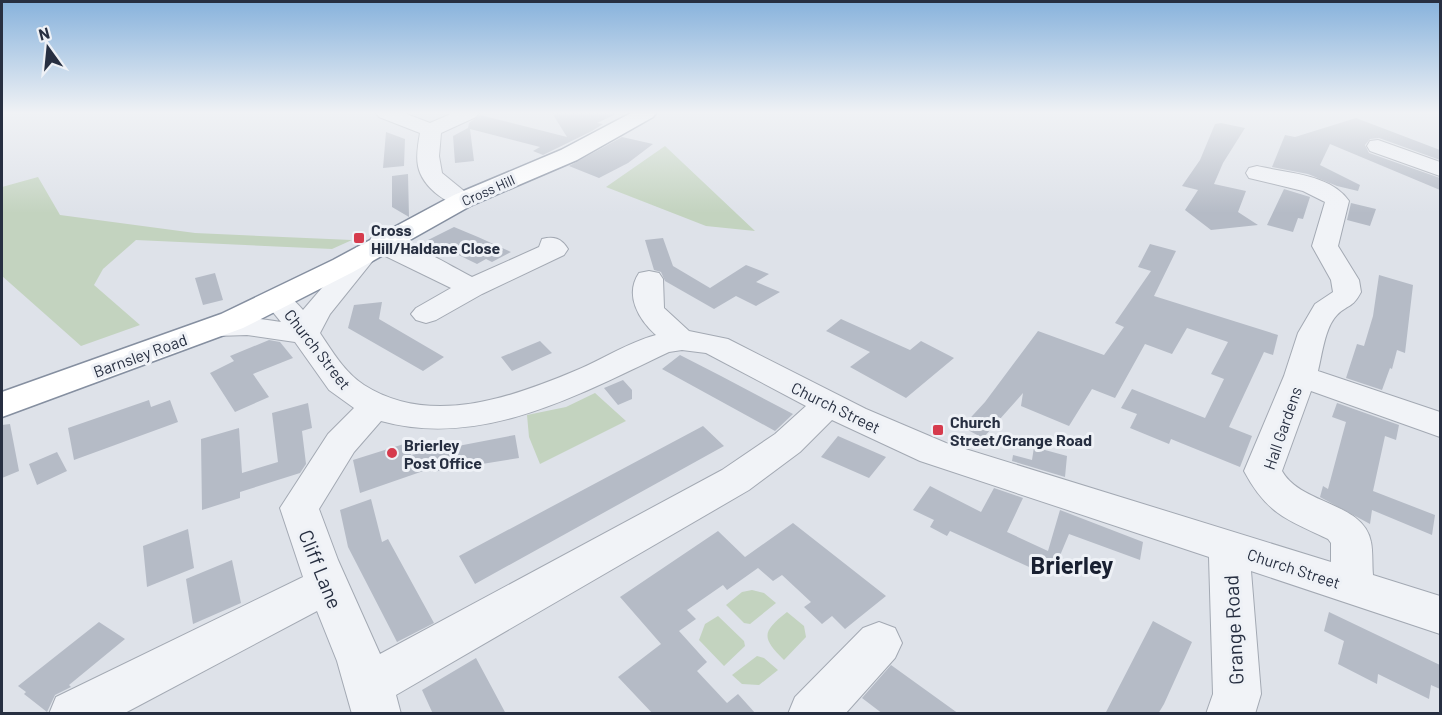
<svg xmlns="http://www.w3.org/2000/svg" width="1442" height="715" font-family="Barlow,sans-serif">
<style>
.green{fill:#c3d3bf}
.building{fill:#b5bbc6}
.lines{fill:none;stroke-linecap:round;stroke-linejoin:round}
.minor-casing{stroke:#a3a9b3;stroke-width:2}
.highway-casing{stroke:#858fa0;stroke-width:3}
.minor{fill:#f1f3f7;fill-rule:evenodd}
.highway{fill:#fff;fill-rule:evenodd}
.poi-dot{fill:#d63b4d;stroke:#eef1f6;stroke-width:2}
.labels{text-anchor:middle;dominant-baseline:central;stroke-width:6;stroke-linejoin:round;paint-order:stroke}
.far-street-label{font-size:14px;fill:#272f41;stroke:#eef1f6}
.poi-label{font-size:16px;font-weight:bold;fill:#272f41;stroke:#eef1f6;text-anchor:start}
.street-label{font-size:16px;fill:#272f41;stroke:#eef1f6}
.near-street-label{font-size:20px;fill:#272f41;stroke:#eef1f6}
.near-quarter-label{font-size:24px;font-weight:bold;fill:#192031;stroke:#eef1f6}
</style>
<rect width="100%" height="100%" fill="#dee2e9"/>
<path class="green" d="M665,146L755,231L706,226L606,187Z
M38,177L60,215L195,233L352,240L332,249L136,240L103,269L94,285L140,325L81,346L2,276V187Z
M595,393L626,421L540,464L529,437L527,415L566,407Z
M752,590L764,593L776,603L750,624L744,623L726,605L742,592Z
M787,612L804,626L806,637L784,660C761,637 762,632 787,612Z
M718,616L744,641L745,646L724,666L699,640L705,624Z
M757,656L764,658L778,670L759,685L742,684L732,675Z"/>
<path class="building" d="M552,113H618L597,123L603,124L592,131L543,155L533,151L540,147L470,129L474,161L455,163L453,136L468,128L469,123L480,115L567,137Z
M1356,118L1440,150V160L1379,138L1370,139L1365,145L1369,153L1440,178V190L1330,144L1320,165L1360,185L1358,191L1337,186L1308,174L1272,167L1285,135L1295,137Z
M1221,123L1245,128L1223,163L1214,184L1246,191L1238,212L1258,225L1211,230L1185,210L1198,190L1182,186L1200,160L1215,124Z
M386,132L405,139L404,166L383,168Z
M622,137L653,144L628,163L599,178L569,166Z
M408,174L409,217L392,207V176Z
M1284,189L1310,197L1303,219L1298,218L1293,232L1267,225Z
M1351,203L1376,209L1370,226L1347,220Z
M454,227L478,237L511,252L492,262L486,259L477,264L428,240Z
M663,238L673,266L710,288L746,265L769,274L756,282L780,292L756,306L736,296L714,309L665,281L661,272L654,270L645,240Z
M1150,244L1176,251L1154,296L1278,335L1273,355L1264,352L1229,427L1252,436L1240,467L1171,439L1169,444L1130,428L1137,414L1121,408L1132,389L1205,418L1224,379L1211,374L1228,342L1187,328L1172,354L1145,344L1115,398L1092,389L1069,426L1021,406L1023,393L983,438L962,427L985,402L1038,331L1104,355L1124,327L1115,323L1151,271L1138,267Z
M215,273L223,300L203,305L195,278Z
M1379,275L1413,285L1405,353L1397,350L1392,369L1390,368L1382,390L1346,378L1357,344L1364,346L1373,316Z
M382,302L379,319L444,357L423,371L348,328L354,305Z
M841,319L910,350L921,341L954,358L906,398L850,367L870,352L826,331Z
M269,340L280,342L293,358L253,374L269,397L235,412L210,373L234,361L230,356Z
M540,341L552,353L512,371L501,357Z
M680,355L721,376L793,414L775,431L662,369Z
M623,380L632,390V399L618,405L604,388Z
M149,400L151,407L170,400L178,422L74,460L68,428Z
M308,403L312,428L302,431L306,464L300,473L240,492V498L202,510L201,439L239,428L242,473L278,462L272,413Z
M1337,403L1399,425L1396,440L1385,436L1373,491L1435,515L1432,535L1372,510L1370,524L1320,497L1323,486L1328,489L1346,422L1332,417Z
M10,424L19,471L2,478V425Z
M703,426L724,446L475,584L459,556Z
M515,435L519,458L432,472V468L360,493L353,460L407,443L411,455Z
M838,436L886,457L869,478L821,457Z
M1034,447L1067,456L1065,477L1012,461L1013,455L1032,460Z
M57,452L67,471L37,485L29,464Z
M930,486L981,512L994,488L1023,498L1007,532L1048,551L1060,510L1143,542L1140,560L1069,534L1051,577L950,531L947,536L930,527L934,520L913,510Z
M371,499L382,542L388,539L434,623L397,642L348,547L340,510Z
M793,523L886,596L845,629L832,616L822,624L804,607L811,602L782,575L773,581L758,568L727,590L723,585L687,610L696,619L679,631L707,662L697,671L727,703L738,694L756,714H653L618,677L661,644L620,597L718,531L745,557Z
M188,529L194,568L147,587L143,546Z
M232,560L241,603L193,624L186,579Z
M1329,612L1440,665V689L1431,685L1429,699L1378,674L1377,684L1338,664L1344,641L1324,631Z
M1153,621L1192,642L1164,704L1158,714H1105Z
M99,622L125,639L69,685L71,687L55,695L47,712L24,694L26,692L18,686Z
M476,658L506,714H433L422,690Z
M891,665L959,714H883L862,698Z"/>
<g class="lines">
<g class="minor-casing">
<path id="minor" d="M376,113H404L430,123L453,113H479L476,117L441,133L439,156L442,173L475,200L471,205C451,210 422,187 418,166C416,156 418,144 420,133L379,117Z
M1378,140L1440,162V176L1370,151L1367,146L1370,141Z
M1257,166C1286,173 1331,174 1349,201L1338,246L1359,280L1361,292C1352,309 1348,304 1337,315C1325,327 1322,355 1318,371L1440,412V437L1311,391L1282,471C1301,505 1364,502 1371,542C1373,552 1372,564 1373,575L1440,596V634L1251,571L1261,694L1255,714H1206L1213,694L1209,557L920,461L832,420L800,452L749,490L396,695L401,714H352L337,661L317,611L123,714H49L56,697L303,577L280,508L328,434L354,408L329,390L295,342L247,335L217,336L206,333L202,327L206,321C231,314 256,318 281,322L263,300L267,294C284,290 292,297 303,310L357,247L368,246L371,238C398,232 448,265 472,277L539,247L542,239C554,236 561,238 568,249L564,255L482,294L436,320L426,323L416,320L411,314L416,308L451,288L379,253L330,314L320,333C332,351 345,373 364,385C430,427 511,398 577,370C603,359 629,342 656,335C639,320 624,295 639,273L649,271L659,273L663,279L664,308L689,331L728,339L866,409L946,443L1331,562V543L1328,539C1286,519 1267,514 1244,471L1284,376L1298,333L1315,304L1333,292L1331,280L1312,246L1325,202L1303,191L1249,178L1246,173L1249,168ZM682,350L706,353L806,406L775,434L722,470L380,654L338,560L319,509L354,452L381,421C482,449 580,394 669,352Z
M879,622L895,628L902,643L895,658L845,714H788L795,697L863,628Z"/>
</g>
<g class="highway-casing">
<path id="highway" d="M631,113H656L653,117L577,160L472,205L353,272L243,328L2,417V392L221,314L333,260L454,195L561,150Z"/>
</g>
<use href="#minor" class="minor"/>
<use href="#highway" class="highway"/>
</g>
<linearGradient id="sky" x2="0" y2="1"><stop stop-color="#87b2dc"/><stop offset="0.53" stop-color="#f0f2f5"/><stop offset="1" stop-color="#f0f2f5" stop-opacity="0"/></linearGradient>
<rect width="1442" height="213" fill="url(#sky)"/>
<g class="poi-dot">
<rect x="353" y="232" width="12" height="12" rx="3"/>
<rect x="932" y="424" width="12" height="12" rx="3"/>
<circle cx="392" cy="453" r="6"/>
</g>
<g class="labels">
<g class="far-street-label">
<text transform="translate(488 190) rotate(-24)">Cross Hill</text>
</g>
<g class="poi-label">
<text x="371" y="229">Cross<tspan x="371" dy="18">Hill/Haldane Close</tspan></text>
<text x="950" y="421">Church<tspan x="950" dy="18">Street/Grange Road</tspan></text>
<text x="404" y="444">Brierley<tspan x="404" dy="18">Post Office</tspan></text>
</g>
<g class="street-label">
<text transform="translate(318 349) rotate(52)">Church Street</text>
<text transform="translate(140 355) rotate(-20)">Barnsley Road</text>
<text transform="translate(836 407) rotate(26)">Church Street</text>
<text transform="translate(1282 428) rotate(-71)">Hall Gardens</text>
<text transform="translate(1294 568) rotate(18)">Church Street</text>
</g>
<g class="near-street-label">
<text transform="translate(321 569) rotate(68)">Cliff Lane</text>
<text transform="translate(1233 630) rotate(-93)">Grange Road</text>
</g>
<g class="near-quarter-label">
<text x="1072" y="564">Brierley</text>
</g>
</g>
<rect width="1442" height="715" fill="none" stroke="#272f41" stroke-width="6"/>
<g transform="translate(48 48) rotate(345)" stroke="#eef1f6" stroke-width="4.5" paint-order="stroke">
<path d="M0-4.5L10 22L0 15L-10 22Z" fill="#272f41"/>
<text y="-9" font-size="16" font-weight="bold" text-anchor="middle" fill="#272f41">N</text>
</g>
</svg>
